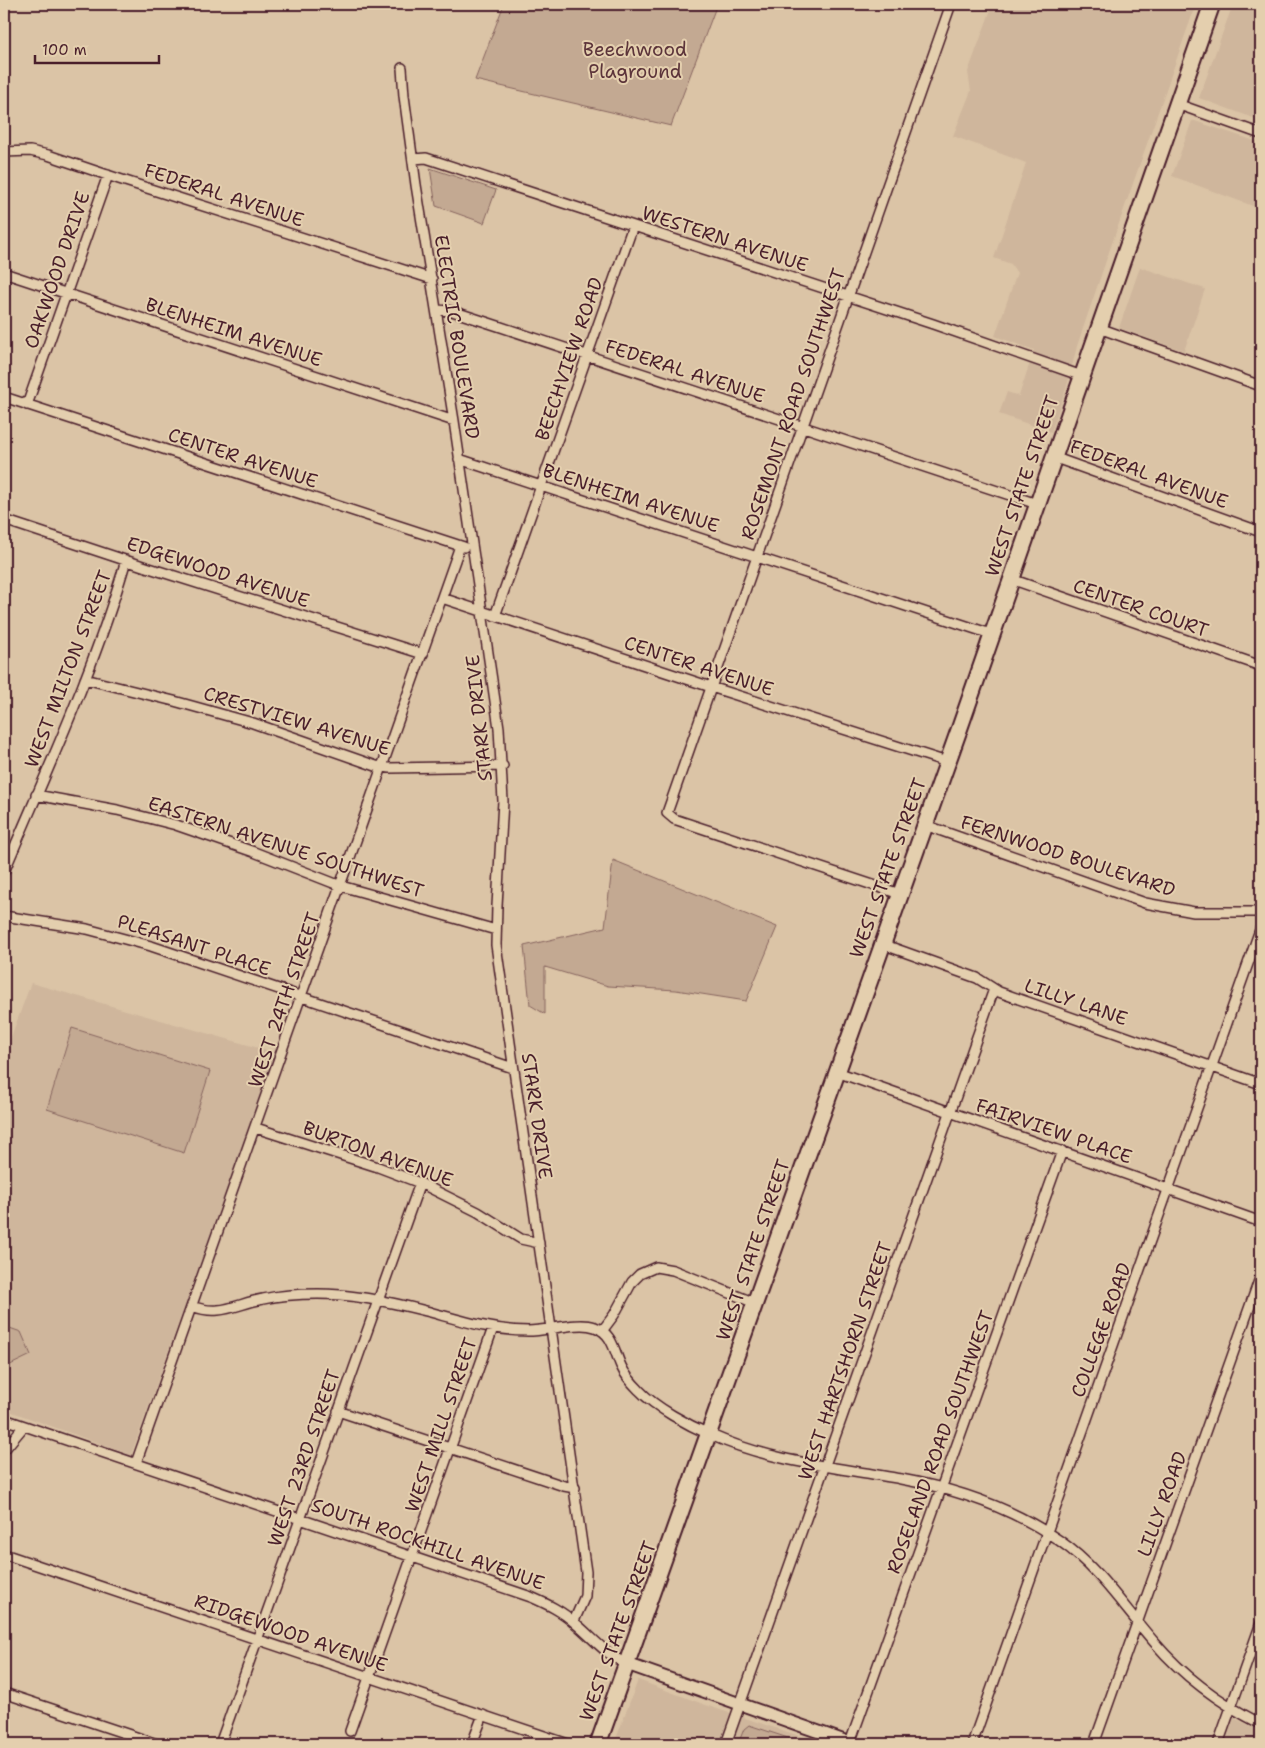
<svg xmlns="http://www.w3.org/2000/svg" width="1265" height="1748" font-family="'Shantell Sans',sans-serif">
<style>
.built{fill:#cfb69c}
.green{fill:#c3a992;stroke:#86645e}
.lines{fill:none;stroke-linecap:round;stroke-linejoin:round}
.minor-casing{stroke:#4a1f2b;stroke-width:12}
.tertiary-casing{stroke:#4a1f2b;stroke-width:15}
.trunk-casing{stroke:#4a1f2b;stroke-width:19}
.minor{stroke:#e4cfae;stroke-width:9}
.tertiary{stroke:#e4cfae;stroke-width:11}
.trunk{stroke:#e4cfae;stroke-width:15}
.labels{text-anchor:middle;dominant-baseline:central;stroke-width:4;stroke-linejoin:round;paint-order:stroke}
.park-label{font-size:19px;fill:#5c343a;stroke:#e4cfae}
.street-label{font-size:19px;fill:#4a1f2b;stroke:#e4cfae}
</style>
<rect width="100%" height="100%" fill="#dbc4a6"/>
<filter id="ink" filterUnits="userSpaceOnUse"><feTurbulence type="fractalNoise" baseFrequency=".02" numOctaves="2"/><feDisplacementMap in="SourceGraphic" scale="10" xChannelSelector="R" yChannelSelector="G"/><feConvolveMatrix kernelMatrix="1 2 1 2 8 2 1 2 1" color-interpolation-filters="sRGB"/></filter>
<g filter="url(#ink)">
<path class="built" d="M993,4H1196L1110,249L1077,346L1067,386L1051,432L999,414L1007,392L1019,396L1034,350L995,336L1017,273L1011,264L994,258L1026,163L953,136L971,91L968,72Z
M1233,4H1261V104L1256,119L1199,98Z
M1192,121H1195L1261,143V209L1172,176Z
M1140,267L1205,289L1184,351L1119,328Z
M31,983L276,1053L131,1455L4,1409V1056Z
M638,1680L714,1708L824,1744H614Z
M1234,1718L1261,1731V1744H1225Z"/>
<path class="green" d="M504,4H717L671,126L475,80Z
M430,168L496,190L484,223L436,206Z
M613,860L777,927L746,1001L676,990L608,986L545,967V1014L530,1005L524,946L605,927Z
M72,1028L210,1071L184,1153L47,1109Z
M4,1326L21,1332L31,1355L4,1368Z
M749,1725L806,1744H738L744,1729Z"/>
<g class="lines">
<g class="minor-casing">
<path id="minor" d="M402,68L404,96L416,185L454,421L499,728L503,801L497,906L496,945L586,1572L585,1596L574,1621
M1177,104L1261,134
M4,152L30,151L48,155L119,179L432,279
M413,159L426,158L933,324L1082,376
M4,273L454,421
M437,310L452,311L498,326L1037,504
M1099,328L1261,386
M4,397L464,547
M27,405L108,175
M1053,457L1261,532
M459,459L991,634
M4,520L146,567L423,654
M1011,579L1261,666
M442,598L711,687L947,762
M495,616L633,226
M85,679L174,701L253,723L376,766L390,768L503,766
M36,795L117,810L176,825L254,852L341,886L496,930
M925,825L1145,903L1194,912H1261
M4,872C47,770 95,668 126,560
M900,894L674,819L667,813L951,4
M4,916L87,929L151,946L513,1068
M882,944L977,978L999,992L1261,1084
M837,1072L1261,1222
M256,1128L378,1167L420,1183L478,1212L521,1239L539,1243
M192,1306C220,1317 236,1304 263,1299C281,1295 300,1294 318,1294C354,1294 391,1302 426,1311C460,1320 493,1331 528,1331C547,1331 578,1321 595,1327C612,1333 614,1350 621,1366C625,1375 632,1383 639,1390C656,1408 688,1425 711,1435C771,1462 837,1467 901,1479C956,1489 1014,1509 1060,1541C1099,1568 1124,1608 1155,1643C1184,1677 1222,1704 1261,1724
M602,1331L614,1315L632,1282L640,1274L656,1267L673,1270L755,1303
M338,1411L564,1486L575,1488
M4,1419L531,1597C547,1604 562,1611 575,1623C592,1637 606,1655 627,1664
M4,1450L24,1426
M136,1463L460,546
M4,1554L568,1744
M4,1693L157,1744
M350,1731L493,1328
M850,1743L1062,1151
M220,1744L420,1183
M472,1744L483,1715
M726,1744L994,989
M972,1744L1261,927
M1094,1744L1261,1275
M1218,1744L1261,1623"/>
</g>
<g class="tertiary-casing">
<path id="tertiary" d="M627,1664L853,1744"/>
</g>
<g class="trunk-casing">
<path id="trunk" d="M598,1744L959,730L1212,4"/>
</g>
<use href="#minor" class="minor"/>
<use href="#tertiary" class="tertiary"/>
<use href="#trunk" class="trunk"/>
</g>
</g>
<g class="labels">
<g class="park-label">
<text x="635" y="49">Beechwood<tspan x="635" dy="22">Plaground</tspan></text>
</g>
<g class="street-label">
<text transform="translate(224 195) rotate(18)">FEDERAL AVENUE</text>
<text transform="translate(725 239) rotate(18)">WESTERN AVENUE</text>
<text transform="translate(57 270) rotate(-71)">OAKWOOD DRIVE</text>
<text transform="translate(234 332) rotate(18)">BLENHEIM AVENUE</text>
<text transform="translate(457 337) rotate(81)">ELECTRIC BOULEVARD</text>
<text transform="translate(569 359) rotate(-71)">BEECHVIEW ROAD</text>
<text transform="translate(685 371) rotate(18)">FEDERAL AVENUE</text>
<text transform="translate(793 404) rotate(-71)">ROSEMONT ROAD SOUTHWEST</text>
<text transform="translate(243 458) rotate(18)">CENTER AVENUE</text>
<text transform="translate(1149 474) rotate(20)">FEDERAL AVENUE</text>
<text transform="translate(1022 486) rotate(-71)">WEST STATE STREET</text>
<text transform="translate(631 498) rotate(18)">BLENHEIM AVENUE</text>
<text transform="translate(218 572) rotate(18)">EDGEWOOD AVENUE</text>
<text transform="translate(1141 608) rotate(19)">CENTER COURT</text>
<text transform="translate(699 666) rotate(18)">CENTER AVENUE</text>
<text transform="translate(68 669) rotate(-69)">WEST MILTON STREET</text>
<text transform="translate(479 718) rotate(-96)">STARK DRIVE</text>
<text transform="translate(297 721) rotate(17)">CRESTVIEW AVENUE</text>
<text transform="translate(286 847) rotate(18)">EASTERN AVENUE SOUTHWEST</text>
<text transform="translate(1068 856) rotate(18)">FERNWOOD BOULEVARD</text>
<text transform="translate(888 868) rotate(-70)">WEST STATE STREET</text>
<text transform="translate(194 945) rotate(18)">PLEASANT PLACE</text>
<text transform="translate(284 1000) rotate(-71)">WEST 24TH STREET</text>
<text transform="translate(1076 1002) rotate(19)">LILLY LANE</text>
<text transform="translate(537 1116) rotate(82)">STARK DRIVE</text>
<text transform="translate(1054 1131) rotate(19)">FAIRVIEW PLACE</text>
<text transform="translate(378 1154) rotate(20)">BURTON AVENUE</text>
<text transform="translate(753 1250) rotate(-71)">WEST STATE STREET</text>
<text transform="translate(1101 1330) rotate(-70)">COLLEGE ROAD</text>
<text transform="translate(845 1361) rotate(-71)">WEST HARTSHORN STREET</text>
<text transform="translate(441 1425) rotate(-71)">WEST MILL STREET</text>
<text transform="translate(940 1442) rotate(-70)">ROSELAND ROAD SOUTHWEST</text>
<text transform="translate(304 1458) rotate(-71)">WEST 23RD STREET</text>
<text transform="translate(1162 1504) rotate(-70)">LILLY ROAD</text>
<text transform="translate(428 1544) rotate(19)">SOUTH ROCKHILL AVENUE</text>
<text transform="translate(618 1631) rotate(-70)">WEST STATE STREET</text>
<text transform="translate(291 1633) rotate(19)">RIDGEWOOD AVENUE</text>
</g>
</g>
<rect width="1265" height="1748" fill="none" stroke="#e4cfae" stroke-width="20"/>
<rect x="10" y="10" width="1245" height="1728" fill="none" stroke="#4a1f2b" stroke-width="2" filter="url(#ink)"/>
<path d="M35 55v8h124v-8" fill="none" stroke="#4a1f2b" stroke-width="2.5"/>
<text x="42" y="55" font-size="15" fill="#4a1f2b" stroke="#e4cfae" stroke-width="4" paint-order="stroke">100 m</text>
</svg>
